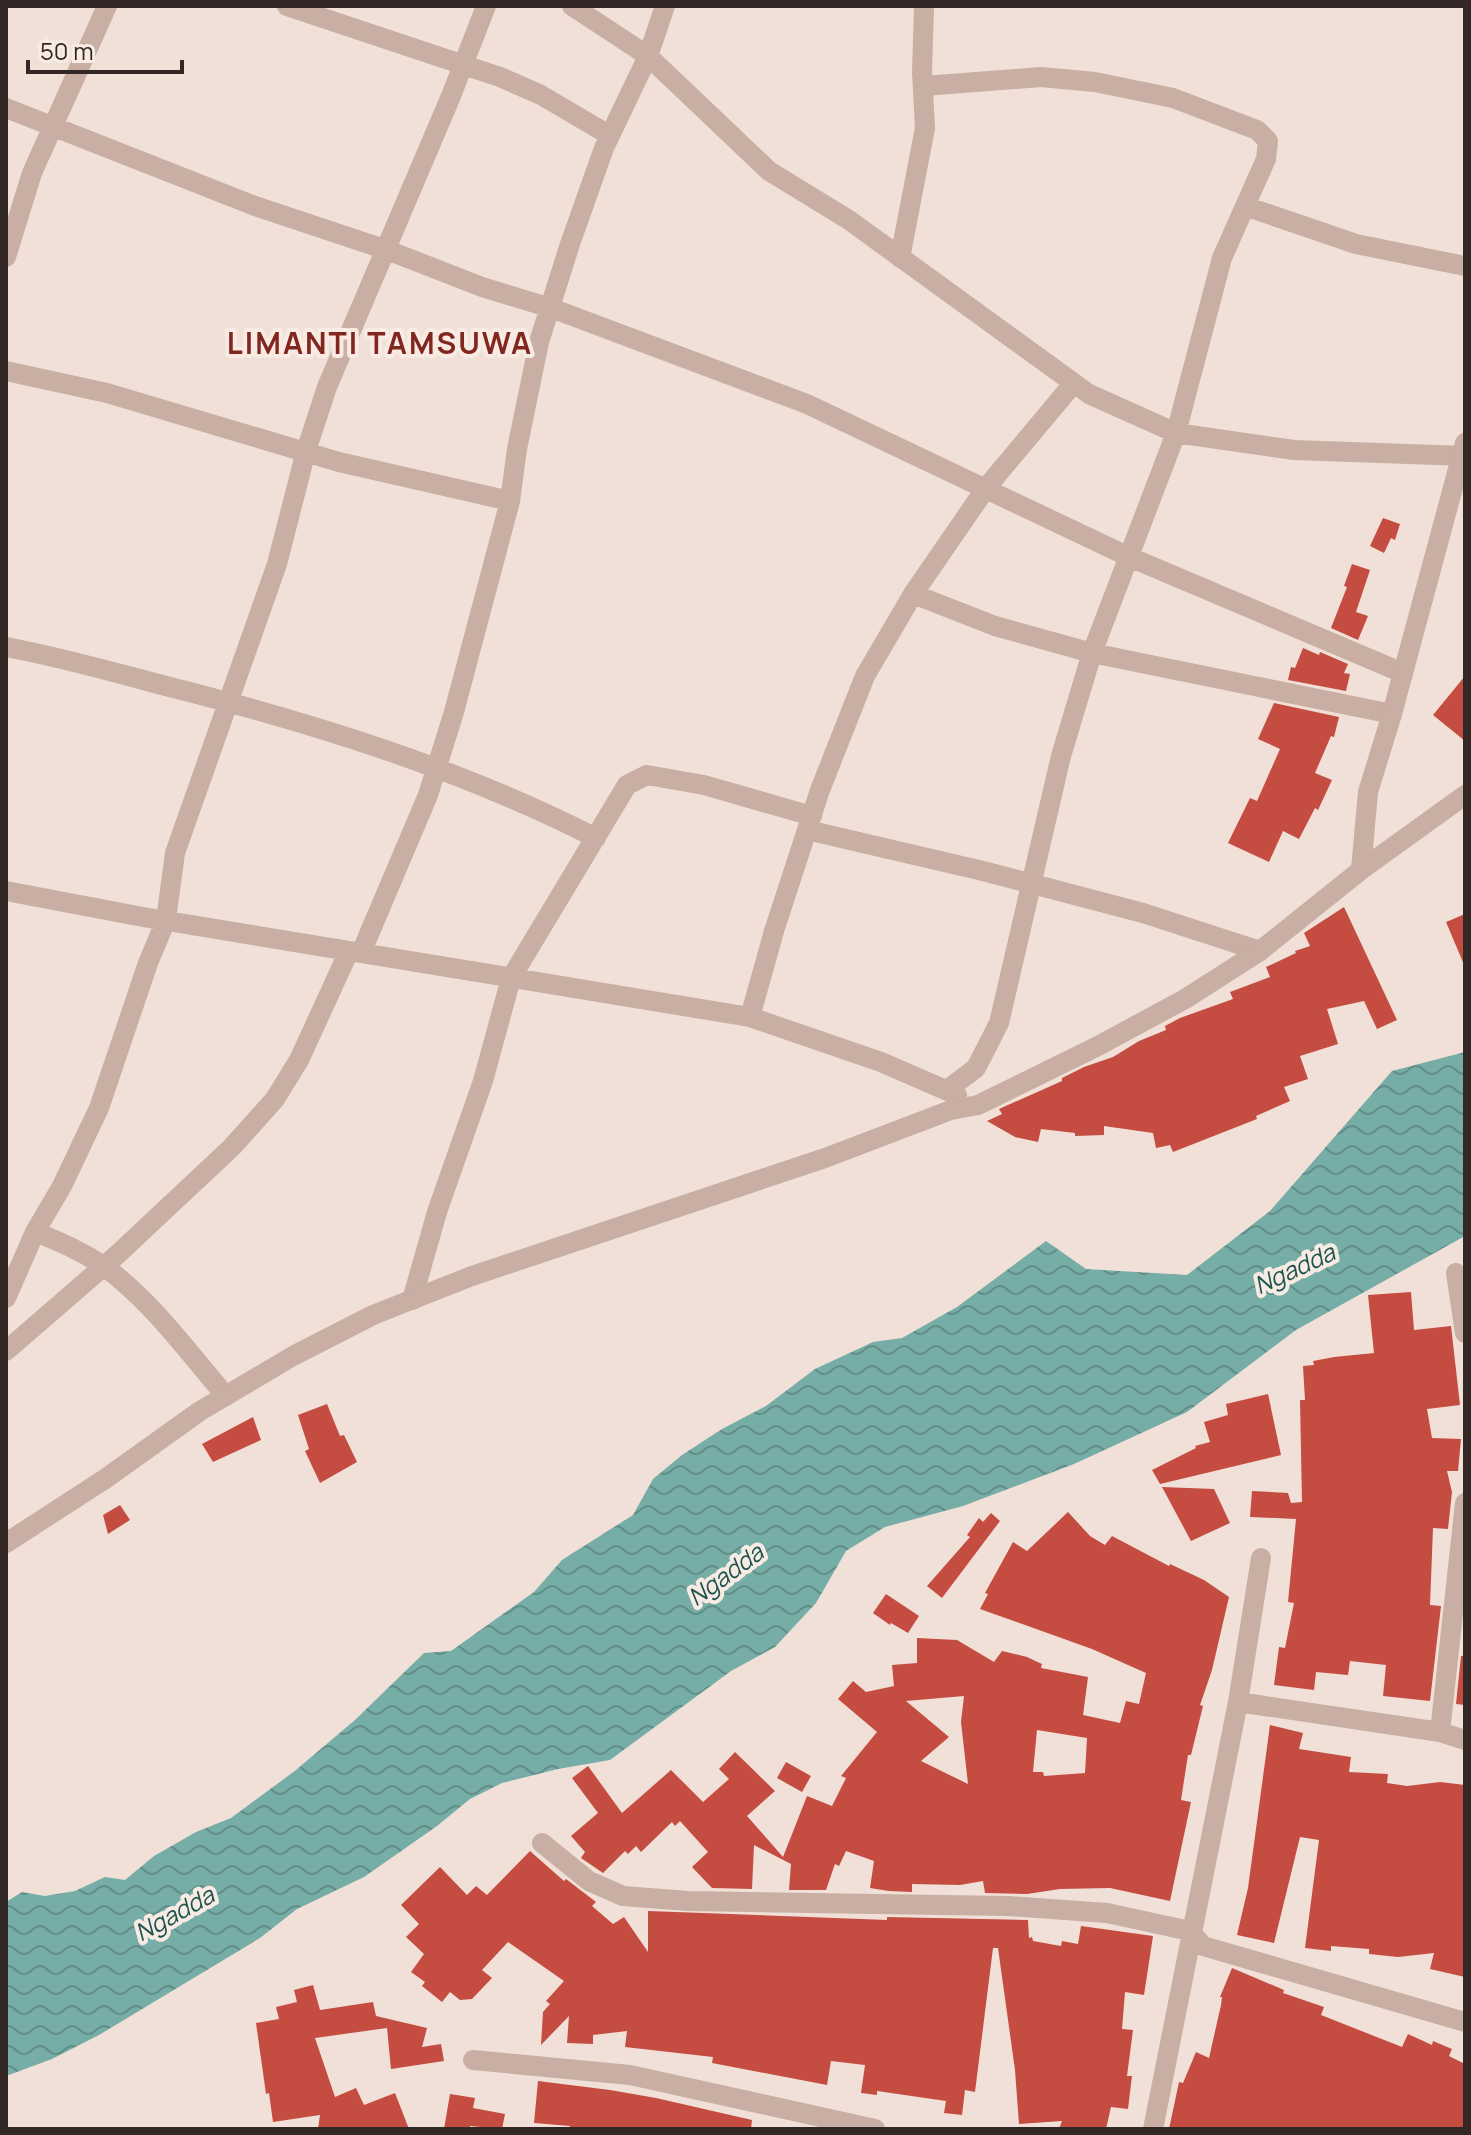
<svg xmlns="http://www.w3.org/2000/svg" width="1471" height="2135" font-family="Manrope,sans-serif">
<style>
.water{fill:url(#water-waves)}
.building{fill:#c54c41;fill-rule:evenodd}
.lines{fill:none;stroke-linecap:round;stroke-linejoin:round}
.minor{stroke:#c8aea3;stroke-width:20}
.tertiary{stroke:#c8aea3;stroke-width:20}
.labels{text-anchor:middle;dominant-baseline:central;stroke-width:8;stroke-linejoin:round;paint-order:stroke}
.water-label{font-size:24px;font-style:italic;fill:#1c544f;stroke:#f8ebe3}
.district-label{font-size:30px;font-weight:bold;letter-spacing:2px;fill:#81271f;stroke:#f8ebe3}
</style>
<defs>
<pattern id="water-waves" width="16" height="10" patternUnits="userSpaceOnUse" patternTransform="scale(2)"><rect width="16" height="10" fill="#76ada7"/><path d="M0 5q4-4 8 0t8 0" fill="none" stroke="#618d88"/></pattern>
</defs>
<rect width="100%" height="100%" fill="#f0e0d7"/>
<path class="water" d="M1465,1052V1236L1296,1330L1187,1412L1074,1464L963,1506L885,1527L846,1551L816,1603L775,1647L731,1671L610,1760L558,1769L502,1783L470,1799L437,1826L364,1877L297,1909L260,1938L99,2035L52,2059L6,2076V1902L22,1892L45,1896L75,1891L105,1877L125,1880L154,1856L196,1832L231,1818L296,1770L355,1720L424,1653L451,1651L534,1592L562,1560L633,1515L653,1479L682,1455L722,1429L766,1406L815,1369L873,1342L902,1338L957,1307L1046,1241L1086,1269L1187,1275L1270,1211L1392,1071Z"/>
<path class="building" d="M1383,518L1400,524L1395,540L1391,538L1384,553L1370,546Z
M1352,564L1370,570L1356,612L1368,616L1358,640L1331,628L1347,587L1344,586Z
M1303,648L1319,655L1320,652L1348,664L1344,673L1350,674L1346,691L1288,680L1291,667L1295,668Z
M1465,676V741L1433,715Z
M1274,703L1339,717L1334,737L1331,736L1315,773L1332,780L1318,810L1315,808L1299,839L1283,831L1269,862L1228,843L1250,798L1257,801L1280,749L1258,739Z
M1344,907L1397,1020L1377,1029L1364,1001L1327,1009L1338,1044L1300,1056L1308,1079L1284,1087L1290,1101L1256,1116L1257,1119L1173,1152L1170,1145L1156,1148L1153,1133L1104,1126V1135L1075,1136V1133L1041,1129L1038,1142L1015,1137L987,1121L1002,1114L999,1109L1062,1081V1078L1084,1067L1113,1057L1139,1041L1166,1030L1165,1026L1180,1018L1233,999L1230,992L1270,977L1266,967L1296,953L1295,951L1310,946L1304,933Z
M1465,914V967L1446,922Z
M1411,1292L1414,1330L1451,1326L1460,1405L1427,1409L1432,1438L1461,1439L1458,1471H1447L1452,1492L1448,1529L1433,1528L1430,1605L1441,1606L1430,1701L1383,1696L1386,1665L1350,1661L1348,1675L1316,1672L1314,1690L1274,1685L1279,1647L1285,1648L1294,1603L1288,1602L1296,1519L1250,1517L1252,1491L1288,1493L1291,1503L1302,1502L1300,1400H1305L1303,1366L1314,1365L1313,1361L1334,1357L1374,1353L1368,1295Z
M1268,1394L1281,1455L1160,1484L1152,1470L1196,1448L1195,1446L1210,1442L1204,1422L1228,1415L1226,1404Z
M327,1404L340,1436L344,1435L357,1462L320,1483L305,1451L309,1449L298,1415Z
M253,1417L261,1440L213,1462L202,1444Z
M1162,1487L1214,1489L1230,1523L1191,1541Z
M120,1505L130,1520L108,1534L103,1515Z
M1068,1512L1090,1536L1105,1545L1112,1536L1169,1566L1170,1564L1204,1580L1229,1597L1212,1670L1200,1705L1203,1706L1191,1755H1188L1181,1800L1191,1802L1170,1901L1110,1888L1060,1889L1027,1894L985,1893L983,1881L960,1885L912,1884V1892L889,1891L870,1888L874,1861L846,1851L839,1866L835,1864L826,1890H789L791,1864L754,1845L752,1889L712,1888L692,1867L708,1852L680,1821L675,1826L672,1822L641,1852L636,1846L628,1854L625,1851L603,1873L581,1858L585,1852L571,1836L598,1813L572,1778L588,1766L622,1813L671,1770L703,1802L729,1779L719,1769L735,1752L775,1791L747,1816L783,1857L807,1796L832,1806L846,1778L841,1776L877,1732L838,1699L853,1681L866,1692L894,1686L892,1665L917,1663V1638L957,1640L994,1662L1002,1651L1027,1657L1042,1664L1041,1668L1088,1677L1083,1715L1120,1723L1126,1701L1139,1704L1146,1673L1092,1649L980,1609L988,1594L985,1593L1013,1542L1027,1551ZM964,1696L961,1722L968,1784L921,1761L949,1737L906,1701ZM1037,1730L1087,1738L1085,1773L1044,1776L1043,1772H1033Z
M991,1513L1000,1521L942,1598L927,1586L970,1537L967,1535L979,1518L983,1522Z
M886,1594L919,1616L908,1633L891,1623L890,1625L873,1613Z
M1461,1656H1465V1705L1456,1704Z
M1270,1725L1303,1733L1299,1749L1351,1757L1349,1772L1388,1774L1387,1783L1407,1786L1440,1782L1465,1785V1977L1430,1969L1434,1953L1398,1957L1369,1954V1949L1331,1946V1951L1305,1948L1319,1840L1300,1837L1274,1943L1237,1935L1248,1888Z
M786,1762L811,1776L802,1792L777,1778Z
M530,1851L564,1881L566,1879L596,1902L592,1906L613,1924L624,1917L648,1952V1911L887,1920V1917L1028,1920L1029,1938L1032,1937L1033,1941L1061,1946L1062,1941L1078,1944L1081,1926L1153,1936L1144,1995L1125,1992L1122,2029L1133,2030L1127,2076H1132L1128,2109L1111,2107L1106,2129H1059L1062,2121L1019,2124L1015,2070L998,1948H993L975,2092L965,2090L962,2115L944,2113L946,2101L877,2091V2095L861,2093L865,2065L831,2061L827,2085L712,2063L713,2057L625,2047L627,2031L593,2035V2044L567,2043L569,2016L541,2045L543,2012L550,2004L546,2001L564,1981L508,1942L482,1970L492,1978L472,1999L460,2000L450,1992L442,2002L422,1986L425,1982L411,1972L424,1954L406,1937L419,1924L401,1905L440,1867L467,1895L476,1886L487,1895Z
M1232,1968L1284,1990L1283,1993L1324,2007L1321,2015L1402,2047L1408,2034L1432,2045L1433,2041L1452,2049L1449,2056L1465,2064V2129H1169L1179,2082L1183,2083L1196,2052L1209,2058L1221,2005L1222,1997H1220Z
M313,1985L320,2010L373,2002L376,2016L427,2028L422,2047L441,2044L444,2061L391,2069L387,2028L315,2038L335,2097L356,2088L364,2105L395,2093L409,2129H318L320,2115L273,2122L269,2093L266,2094L256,2023L279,2019L276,2007L297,2002L294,1990Z
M538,2081L610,2090L656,2098L752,2120L751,2129H569L570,2126L534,2123Z
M450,2094L475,2098L473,2108L505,2114L502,2129L470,2126V2129H444Z"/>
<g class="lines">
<path class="minor" d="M287,6L500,77L541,95L609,135
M572,6L648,56L769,171L849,220L1089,394L1176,433L1294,450L1465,456
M924,86L1041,77L1095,82L1173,98L1257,130L1268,141L1266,159L1222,258L1176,433L1092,653L1061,756L999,1023L976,1068L947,1090
M6,108L255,206L387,250L482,287L551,308L807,404L1127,556L1403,673
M1245,206L1356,244L1465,266
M6,257L32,173L107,6
M900,258L925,128L922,72L924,6
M6,371L107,393L339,462L510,501
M913,594L995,626L1092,653L1392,714
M6,647C60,657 113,672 166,686C313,723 461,769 596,838
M807,830L983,871L1143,913L1260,951
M6,891L143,917L750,1017L881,1062L957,1095
M361,953L428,795L454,712L510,501L517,449L539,342L570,244L604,148L648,56L665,6
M750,1017L774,931L820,790L865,676L913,594L986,488L1073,384
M35,1232C59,1241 81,1251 102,1265C151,1300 187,1351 226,1396
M1456,1273L1465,1333
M6,1298L35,1232L62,1186L99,1108L148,963L166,920L175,853L277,564L306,451L327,387L451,96L486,6
M412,1300L437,1212L483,1081L511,978L627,785L647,775L704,785L812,816
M6,1351L119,1253L232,1147L275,1099L299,1060L349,951
M1238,1702L1440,1732L1465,1740
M1440,1732L1465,1503
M542,1843L589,1881L623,1896L688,1901L1008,1906L1107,1913L1190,1931L1203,1946L1465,2022
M473,2060L630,2075L875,2129
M1153,2129L1238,1702L1261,1558"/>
<path class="tertiary" d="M1361,870L1368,792L1392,714L1465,443
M6,1543L105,1479L200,1411L293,1356L373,1315L472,1276L825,1158L951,1110L978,1105L1098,1046L1185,999L1260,951L1361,870L1465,795"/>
</g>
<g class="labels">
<g class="water-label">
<text transform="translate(1294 1268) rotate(-25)">Ngadda</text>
<text transform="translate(725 1574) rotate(-36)">Ngadda</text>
<text transform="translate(174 1913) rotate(-29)">Ngadda</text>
</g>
<g class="district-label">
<text x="380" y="342">LIMANTI TAMSUWA</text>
</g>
</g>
<rect width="1471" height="2135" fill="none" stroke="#332725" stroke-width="16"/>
<path d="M28 60v12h154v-12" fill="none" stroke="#332725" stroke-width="4"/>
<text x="40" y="60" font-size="24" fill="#332725" stroke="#f8ebe3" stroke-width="6" paint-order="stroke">50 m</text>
</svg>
